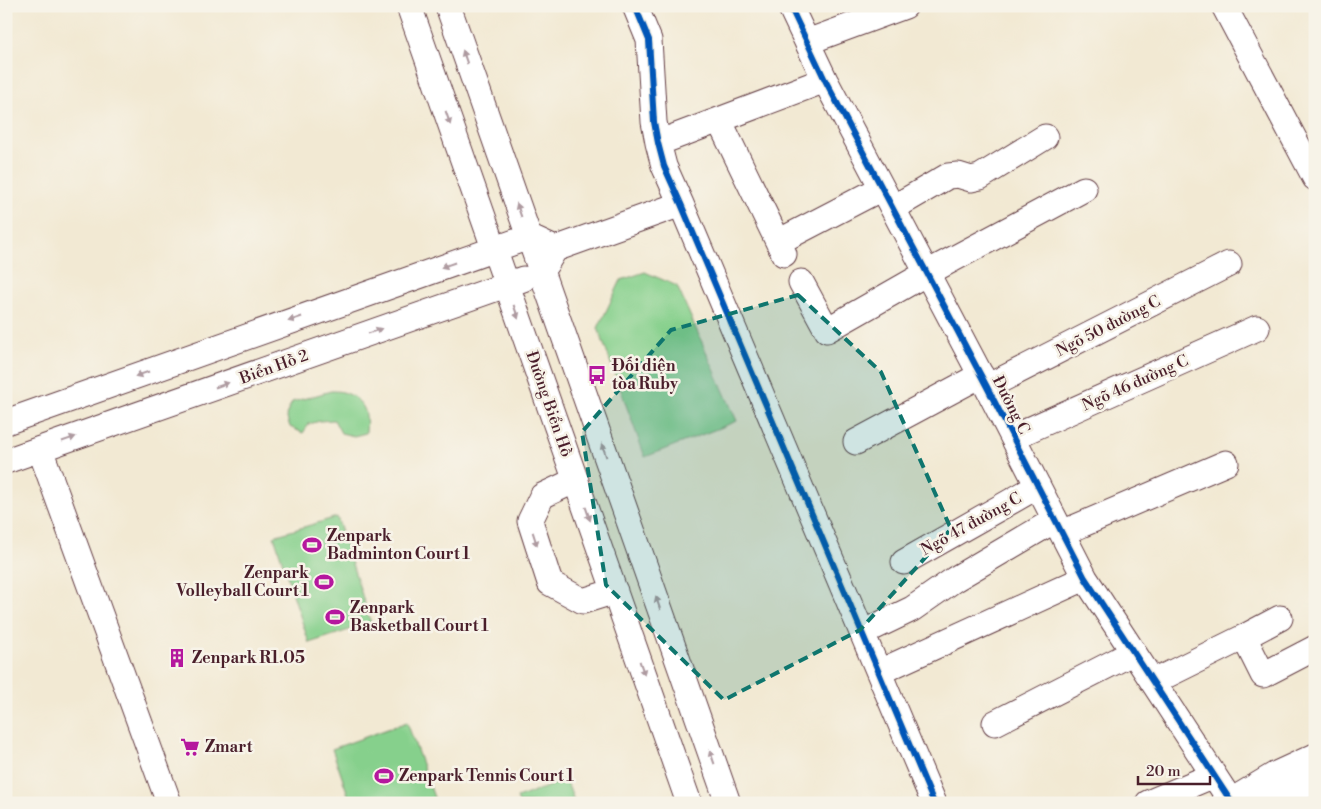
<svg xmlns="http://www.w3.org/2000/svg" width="1321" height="809" font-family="'Libre Bodoni',serif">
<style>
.green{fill:#86d08c;stroke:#68785c}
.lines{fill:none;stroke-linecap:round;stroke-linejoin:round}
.minor-casing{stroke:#633d44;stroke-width:27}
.minor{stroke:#fff;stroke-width:25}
.cycleway-casing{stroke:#f7f3e8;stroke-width:9}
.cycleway{stroke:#0057b8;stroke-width:6}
.oneway{fill:#ae9aa0}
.marked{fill:#0f766e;fill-opacity:0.2;stroke:#0f766e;stroke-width:4;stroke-dasharray:10 6;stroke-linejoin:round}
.labels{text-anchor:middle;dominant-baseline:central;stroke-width:5;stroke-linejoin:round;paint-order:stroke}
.street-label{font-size:16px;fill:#4a1f2b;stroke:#f7f3e8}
.poi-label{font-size:16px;font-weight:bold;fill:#4a1f2b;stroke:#f7f3e8;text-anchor:start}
</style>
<rect width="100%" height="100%" fill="#f7f3e8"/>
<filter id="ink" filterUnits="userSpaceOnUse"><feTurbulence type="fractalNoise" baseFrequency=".02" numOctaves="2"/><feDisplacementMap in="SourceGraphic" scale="10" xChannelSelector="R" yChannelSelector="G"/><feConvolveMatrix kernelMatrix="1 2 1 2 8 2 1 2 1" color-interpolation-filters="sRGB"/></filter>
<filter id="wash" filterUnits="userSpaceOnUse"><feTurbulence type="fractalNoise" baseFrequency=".0096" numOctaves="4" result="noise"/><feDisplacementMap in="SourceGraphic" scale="20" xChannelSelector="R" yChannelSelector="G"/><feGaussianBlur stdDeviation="1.12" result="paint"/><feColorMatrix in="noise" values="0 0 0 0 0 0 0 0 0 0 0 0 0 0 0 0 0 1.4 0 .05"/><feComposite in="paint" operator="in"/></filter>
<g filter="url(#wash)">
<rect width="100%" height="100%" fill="#f2e9d3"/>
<path class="green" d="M645,272L677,286L737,421L645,457L598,328L621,280Z
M331,391C341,391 346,392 354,397C368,408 367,417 366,433L354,436L341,433L334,420L320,421L309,424L303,433L290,427L286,415L292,402Z
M337,517L371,623L309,643L274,536Z
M407,722L436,803H351L332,749Z
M566,780L575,803H519L517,798Z"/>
</g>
<g filter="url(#ink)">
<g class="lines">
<g class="minor-casing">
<path id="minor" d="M409,6L689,803
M448,6L728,803
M635,6L649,40L654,122L658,143L664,166L681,204L934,803
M790,6L825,80L987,387L1085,578L1232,803
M1224,6L1315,178
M807,42L905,6
M719,120L784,254
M658,143L825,80
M893,208L948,176L958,175L971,179L980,177L1045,137
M778,242L882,188
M546,264L555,249L681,204
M801,282L827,330L927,273L1084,189
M987,387L1229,264
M6,422L529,237L555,249
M1013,437L1257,328
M856,442L981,375
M40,449L169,803
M6,461L523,279
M576,480L542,496L530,521L550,583L583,601L615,591
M1062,533L1226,463
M904,562L1038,486
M862,633L912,609L955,579L1055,520
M1244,637L1280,618
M879,672L1085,578
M1153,682L1244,637L1263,675L1315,648
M995,723L1134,652
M1231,801L1276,774L1315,756
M1148,803L1214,775
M1272,803L1315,781"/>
</g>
<use href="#minor" class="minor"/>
<g class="cycleway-casing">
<path id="cycleway" d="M635,6L649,40L654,122L658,143L664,166L681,204L934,803
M790,6L825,80L987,387L1085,578L1232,803"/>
</g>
<use href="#cycleway" class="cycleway"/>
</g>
<defs><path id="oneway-solid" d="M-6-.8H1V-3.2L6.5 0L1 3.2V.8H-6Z" transform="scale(1.25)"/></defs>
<g class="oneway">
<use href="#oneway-solid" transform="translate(465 57) rotate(-109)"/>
<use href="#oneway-solid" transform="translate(448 118) rotate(71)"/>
<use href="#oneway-solid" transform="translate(519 210) rotate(-109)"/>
<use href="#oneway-solid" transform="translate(448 265) rotate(161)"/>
<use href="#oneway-solid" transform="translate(516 312) rotate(71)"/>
<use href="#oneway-solid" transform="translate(295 319) rotate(161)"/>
<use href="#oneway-solid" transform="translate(375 331) rotate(-20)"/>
<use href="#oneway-solid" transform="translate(142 374) rotate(161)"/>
<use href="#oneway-solid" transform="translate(222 385) rotate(-19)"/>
<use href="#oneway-solid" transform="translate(69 439) rotate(-19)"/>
<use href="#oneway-solid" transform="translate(604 450) rotate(-109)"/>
<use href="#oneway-solid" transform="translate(588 514) rotate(71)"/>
<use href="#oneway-solid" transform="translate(535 539) rotate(72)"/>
<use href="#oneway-solid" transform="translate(658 603) rotate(-109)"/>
<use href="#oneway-solid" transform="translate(642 668) rotate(71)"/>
<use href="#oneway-solid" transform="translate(712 757) rotate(-109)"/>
</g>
</g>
<path class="marked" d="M798,295L881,372L951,529L860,630L724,700L606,585L582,432L671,330Z"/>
<defs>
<g id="bus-bare" transform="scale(1.5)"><path d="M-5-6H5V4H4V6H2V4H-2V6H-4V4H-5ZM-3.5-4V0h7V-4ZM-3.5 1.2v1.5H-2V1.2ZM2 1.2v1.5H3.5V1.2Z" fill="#b5179e" stroke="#f7f3e8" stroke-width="2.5" paint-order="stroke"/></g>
<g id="stadium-bare" transform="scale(1.5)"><path d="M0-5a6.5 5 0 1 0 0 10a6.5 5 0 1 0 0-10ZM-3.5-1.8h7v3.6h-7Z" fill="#b5179e" stroke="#f7f3e8" stroke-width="2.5" paint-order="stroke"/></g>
<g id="building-bare" transform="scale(1.5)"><path d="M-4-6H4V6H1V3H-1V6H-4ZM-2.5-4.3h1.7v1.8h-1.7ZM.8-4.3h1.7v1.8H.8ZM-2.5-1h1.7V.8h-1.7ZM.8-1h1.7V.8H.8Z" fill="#b5179e" stroke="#f7f3e8" stroke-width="2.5" paint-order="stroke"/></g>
<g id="supermarket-bare" transform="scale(1.5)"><path d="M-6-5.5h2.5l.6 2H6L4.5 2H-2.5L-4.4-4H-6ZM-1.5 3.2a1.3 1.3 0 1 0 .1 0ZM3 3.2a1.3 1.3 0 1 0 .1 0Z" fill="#b5179e" stroke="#f7f3e8" stroke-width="2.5" paint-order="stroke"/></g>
</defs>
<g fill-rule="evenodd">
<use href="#bus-bare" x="597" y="375"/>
<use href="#stadium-bare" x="312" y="545"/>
<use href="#stadium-bare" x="324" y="582"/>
<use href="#stadium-bare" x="335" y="617"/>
<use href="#building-bare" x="177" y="658"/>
<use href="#supermarket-bare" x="190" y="747"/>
<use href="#stadium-bare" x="384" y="776"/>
</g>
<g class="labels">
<g class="street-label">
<text transform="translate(1108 326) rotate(-27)">Ngõ 50 đường C</text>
<text transform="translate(274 367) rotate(-20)">Biển Hồ 2</text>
<text transform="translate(1135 383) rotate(-24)">Ngõ 46 đường C</text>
<text transform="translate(549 404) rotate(71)">Đường Biển Hồ</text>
<text transform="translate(1011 405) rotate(63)">Đường C</text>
<text transform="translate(971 524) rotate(-29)">Ngõ 47 đường C</text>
</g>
<g class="poi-label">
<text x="612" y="366">Đối diện<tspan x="612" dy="18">tòa Ruby</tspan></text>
<text x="327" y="536">Zenpark<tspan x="327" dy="18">Badminton Court 1</tspan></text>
<text x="309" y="573" text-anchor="end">Zenpark<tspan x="309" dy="18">Volleyball Court 1</tspan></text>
<text x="350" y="608">Zenpark<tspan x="350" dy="18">Basketball Court 1</tspan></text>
<text x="192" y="658">Zenpark R1.05</text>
<text x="205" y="747">Zmart</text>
<text x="399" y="776">Zenpark Tennis Court 1</text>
</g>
</g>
<rect width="1321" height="809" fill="none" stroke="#f7f3e8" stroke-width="25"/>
<path d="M1138 776v8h72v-8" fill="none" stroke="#4a1f2b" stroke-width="2.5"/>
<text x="1146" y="776" font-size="15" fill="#4a1f2b" stroke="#f7f3e8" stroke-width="4" paint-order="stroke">20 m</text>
</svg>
